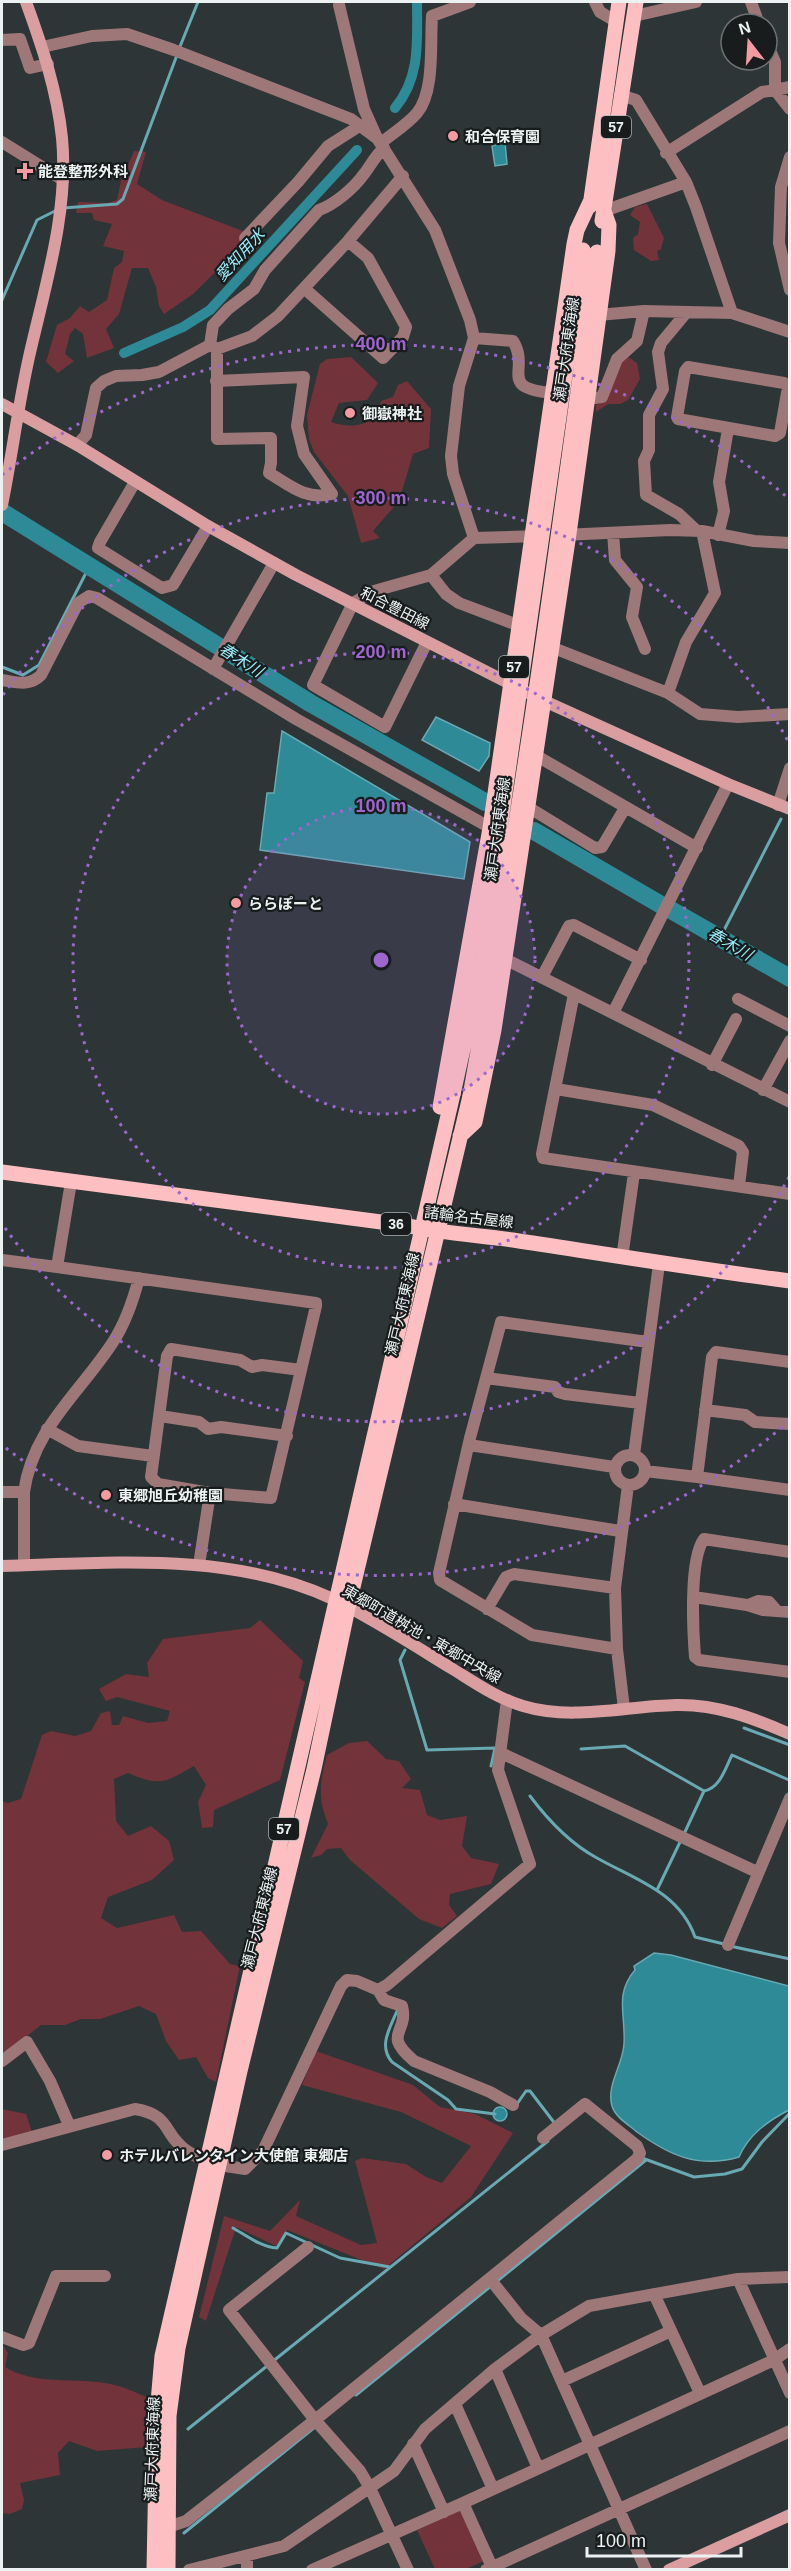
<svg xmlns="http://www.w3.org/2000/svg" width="791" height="2571" font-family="Helvetica,'Noto Sans JP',sans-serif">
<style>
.green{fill:#73333a}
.water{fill:#2f8a98;stroke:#68a9b3;stroke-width:1.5}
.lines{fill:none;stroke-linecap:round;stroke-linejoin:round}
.stream{stroke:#68a9b3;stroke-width:3}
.canal{stroke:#2f8a98;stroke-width:10}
.river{stroke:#2f8a98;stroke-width:18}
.street{stroke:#9e7779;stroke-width:12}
.secondary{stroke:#da9da0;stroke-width:12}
.primary{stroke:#febfc2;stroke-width:15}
.primary-bridge{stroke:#febfc2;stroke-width:15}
.ring{fill:none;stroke:#9d67ce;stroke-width:3;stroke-dasharray:3 6}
.poi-dot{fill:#f49aa1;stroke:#181c1c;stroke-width:2}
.labels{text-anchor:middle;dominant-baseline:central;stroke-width:4.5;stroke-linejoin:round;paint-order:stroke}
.shield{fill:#181c1c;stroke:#acb1b2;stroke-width:1.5}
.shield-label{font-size:14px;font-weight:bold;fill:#ecf1f2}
.poi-label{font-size:15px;font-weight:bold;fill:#ecf1f2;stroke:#181c1c;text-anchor:start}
.street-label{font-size:15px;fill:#ecf1f2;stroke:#181c1c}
.water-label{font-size:16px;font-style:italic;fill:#9aedfb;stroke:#181c1c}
.centre{fill:#9d67ce;stroke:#181c1c;stroke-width:3}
.ring-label{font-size:18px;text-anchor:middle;font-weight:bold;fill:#9d67ce;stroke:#181c1c;stroke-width:4.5;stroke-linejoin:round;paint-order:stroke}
</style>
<rect width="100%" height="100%" fill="#2d3536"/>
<path class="green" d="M134,151L146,152L137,184L162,200L253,235L193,294L164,314L159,306L156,287L148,268H132L119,314L106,329L114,348L87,358L83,334L75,328L70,334L65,354L74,361L58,373L46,362L57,325L70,318L80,306L89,312L107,300L114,268L122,262L124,251L103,246L112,224L94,220L92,213H76L78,202L107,203L117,200L121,181Z
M647,204L664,238L661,249L657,251L659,260L651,261L634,250L633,238L638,234L640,222L630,215L635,207Z
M625,355L637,363L640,379L628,400L620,404H608L596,412V405L600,403Z
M351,357L378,383L367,400L339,403L331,422C351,429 377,427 381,401L393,397L398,385L407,381L431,409L429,448L413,454L399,501L373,531L380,538L361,543L348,496L314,452L309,439L307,415L320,364L327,359Z
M260,1620L303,1661L299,1678L305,1682L280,1780L214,1810L213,1827L202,1828L198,1802L206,1785L194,1766C166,1782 160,1787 128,1773L114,1779L116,1821L128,1836L151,1826L169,1841L174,1860L152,1880L108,1897L101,1918L117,1928L174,1915L182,1932L201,1931L230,1964L240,1966L216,2082L208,2078L196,2057L179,2060L166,2041L156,2014L139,2006L100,2019H81L65,2025H41L2,2056V1801L8,1803L21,1799L42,1735L51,1731L75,1736L91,1731L101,1713L110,1711L112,1725H119L123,1716L148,1723L167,1721L170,1711L117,1697L106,1701L99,1689L126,1674L149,1677L147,1663L163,1639L250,1628Z
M367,1741L386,1759L399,1761L411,1779L402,1788L420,1790L427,1815L440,1820L467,1816L462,1846L471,1858L499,1864L491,1884L450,1894L449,1905L457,1916L442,1928L419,1919L350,1860L341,1848L327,1849L321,1855L311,1858L328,1824C317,1794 320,1784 327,1755L349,1743Z
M316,2051L413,2085L440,2107L475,2114L513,2133L471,2197L384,2269L287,2230L276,2246L236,2227L206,2321L199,2317L224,2216L270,2231L300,2200L296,2216L361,2245L377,2243L355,2161L362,2158L406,2164L426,2177L442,2183L471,2146L401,2112L302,2085Z
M2,2109L26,2114L32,2132L2,2141Z
M2,2344L8,2353L5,2367C36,2386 77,2377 110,2384C124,2386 137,2394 150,2398L147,2447L97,2451L69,2441L58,2453L60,2475L20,2483L24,2500L22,2509L10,2514L2,2513Z
M461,2510L484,2561L466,2569H435L417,2530Z"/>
<path class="water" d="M505,142L507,164L495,166L492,146Z
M436,717L490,743L489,756L479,771L422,740Z
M282,731L470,842L464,879L260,850L267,793H274Z
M654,1953L671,1955L789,1986V2110C768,2121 749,2134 739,2157C698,2169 669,2155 637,2132C629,2125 615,2117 612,2106C606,2085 623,2065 624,2044C626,2016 614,1994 635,1970L634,1966Z
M493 2114a7 7 0 1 1 14 0a7 7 0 1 1-14 0Z"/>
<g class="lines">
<path class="stream" d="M179,49L198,2
M63,208L117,204L123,199L177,55
M2,300L37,220L57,210
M2,667L23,675L39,665L89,567
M720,938L781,819
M405,1650L400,1660L427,1750L495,1748L491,1766
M744,1728L790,1745
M581,1749L625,1746L704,1791C720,1788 725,1769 732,1755L789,1780
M530,1796C548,1820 571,1844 597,1858C636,1880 679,1892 695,1937L724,1944
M684,1834L704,1791
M657,1890L681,1840
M730,1946L790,1959
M397,2011C390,2028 378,2046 392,2062L448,2100L456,2109L495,2114
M517,2104L526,2091H530L556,2125
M642,2158L694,2177L725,2174L742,2169L762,2142L790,2113
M233,2228C247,2236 261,2247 277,2248L286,2233L340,2258L390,2267
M496,2282L646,2160
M272,2362L548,2141
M356,2395L491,2286
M188,2429L267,2366
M184,2533L315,2427"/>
<path class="canal" d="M395,108C421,77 417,40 417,2
M124,353L183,327L210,310L357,150"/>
<path class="river" d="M2,512L310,703L485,802
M534,831L663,906
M671,910L790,978"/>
<path class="street" d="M595,2L600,12L617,22
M751,2L759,24
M339,5L364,109L377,138L435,230L470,320L474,338L459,386L451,456L453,474L474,538
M634,16L696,2
M2,40L20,39L30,68L48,64
M42,47L92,36L127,34L174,50L351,119L375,137
M790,87L775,90L790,109
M620,95L636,100L686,182L696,207L732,313L790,332
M2,142L63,180
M381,143C393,133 408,124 417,113C435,91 430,44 432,16L470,2
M666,153L762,92L775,90V62L767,44
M790,157L781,187L779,243L790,290
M604,211L686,182
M245,238L298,182L328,146L361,125
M305,289L383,358L403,337L406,327L368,258L348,241
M686,313L661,343L658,352L663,389L649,415V450L644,461L646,495L679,514L697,531
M598,315L644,311
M474,338L513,341C531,370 496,388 553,393
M210,345L217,349L252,336L278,316L348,241L403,176
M688,367L784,383L788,387L780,433L775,436L678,419L677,417L685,371Z
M216,381L304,377L297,426L304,454L332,494C305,500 291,486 269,473L271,463V438L217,439V349
M587,399L602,397L617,359L637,341L644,311L732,313
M77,445L86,435L96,388L104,381L116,376L142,375L159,372L210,345L213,325L228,309L254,289L265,270L319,210C334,205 354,188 364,174C371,165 375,156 384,148
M135,482L100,542L98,548L162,588L173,585L208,526
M613,533L615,560L637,587L632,617L645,649
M563,535L670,530L702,531L754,541L790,543
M718,535L724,511L719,482L728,429
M431,575L446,594L459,603L520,626
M427,642L385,727L313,685L353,603L374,591L431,575L474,538L539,536
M551,647L668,693L700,714L738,717L790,714
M213,669L274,563
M2,680C16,682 29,687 41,675L78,603L89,596L97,598L296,719L496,831
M668,693L686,642L715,593L702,531
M535,755L697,848
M778,805L790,768
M528,807L595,848L602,847L625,808
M499,956L790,1102
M542,977L569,926L574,925L641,960
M574,994L542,1154L543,1158L790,1194
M738,999L790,1026
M613,1013L728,784
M712,1065L736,1019
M556,1089L653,1105L739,1146L743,1152L739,1186
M763,1090L790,1041
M622,1258L634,1173
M2,1260L57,1267L71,1182
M57,1267L316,1303V1306L271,1498L210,1493L158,1484L151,1477L167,1356L171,1349L240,1360L252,1367L262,1365L301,1370
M486,1378L555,1387L558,1392L565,1394L640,1403
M705,1410L745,1415L755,1422L790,1424
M160,1416L199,1422L208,1429L221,1427L287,1436
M47,1429L78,1446L153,1456
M469,1445L614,1467
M615 1470a15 15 0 1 1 30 0a15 15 0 1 1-30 0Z
M634,1455L659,1264
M645,1471L697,1477L712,1357L716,1352L790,1362
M697,1477L790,1490
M2,1492H24C33,1428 80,1393 113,1342C126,1322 133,1301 139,1278
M24,1492V1565
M454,1504L620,1531
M790,1552L704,1539C689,1559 693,1632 695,1657L699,1660L790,1672
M199,1565L210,1493
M694,1597L747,1605L763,1610L790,1612
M748,1605L758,1601L769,1602L776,1610
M487,1609L506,1577L514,1574L615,1588
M617,1649L532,1635L440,1580L439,1573L470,1438L501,1322L648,1342
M624,1709L617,1649L615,1588L628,1485
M501,1753L757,1872
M728,1945L790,1798
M378,1990L384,2000L402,2006C409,2034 381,2033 414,2061L490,2092L513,2105
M2,2061L27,2042L50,2081L69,2125
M2,2145L135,2109C172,2115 162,2134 187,2151C205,2163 224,2166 245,2169L263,2151L341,1986L347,1980L357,1981L378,1990L387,1985L530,1864L498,1770L507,1700
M308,2247L229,2310L315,2420L360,2471L370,2488L408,2570
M490,2279L521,2318L541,2335L646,2570
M738,2279L790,2393
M654,2294L700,2393
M2,2337L23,2345L29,2343L56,2276H105
M495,2369L538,2468
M562,2381L671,2331
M455,2404L493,2489
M413,2444L444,2512
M463,2503L492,2567
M168,2527L186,2521L315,2420L637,2159L640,2153L637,2146L585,2104L543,2138
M247,2556V2570
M189,2570L284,2546L394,2471L425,2429L495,2369L541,2335L589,2306L738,2279L790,2277
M312,2570L463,2503L774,2360L790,2349
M486,2570L790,2431"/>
<path class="secondary" d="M2,404L77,445L208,526L296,575L542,700L728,784L790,809
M2,505C12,456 18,406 29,357C45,286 69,211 62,138C57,90 42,46 26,2
M2,1566C112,1563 230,1551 333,1599C373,1619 412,1644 451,1668C474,1682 496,1698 523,1706C572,1721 626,1706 676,1705C717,1704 753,1718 790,1734
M669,2570L790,2515"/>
<path class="primary" d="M590,206L619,2
M602,221L636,2
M440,1107L490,828L574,244L577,230L592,198
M460,1136L475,1122L494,1030L569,534L608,251L609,225L604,211
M2,1172L404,1225C440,1233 476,1235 513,1240C605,1254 697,1269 790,1281
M154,2570L157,2414L162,2356L453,1094
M168,2570L169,2416L178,2348L240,2071L314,1769L348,1608L470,1096"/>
<path class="primary-bridge" d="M453,1094L471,1013L482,953L583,250
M470,1096C521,816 559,534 597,252"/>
</g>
<circle cx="381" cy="960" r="154" fill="#9d67ce" fill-opacity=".12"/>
<g class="ring">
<circle cx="381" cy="960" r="154"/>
<circle cx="381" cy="960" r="308"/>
<path d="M789 1177A462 462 0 0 1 3 1225M3 695A462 462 0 0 1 789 743"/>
<path d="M789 1421A616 616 0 0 1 2 1445M2 475A616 616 0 0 1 789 499"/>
</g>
<g class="poi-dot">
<circle cx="453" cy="136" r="6"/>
<path d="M22 162h6v6h6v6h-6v6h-6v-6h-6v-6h6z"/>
<circle cx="350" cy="413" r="6"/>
<circle cx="236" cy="903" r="6"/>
<circle cx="106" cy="1495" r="6"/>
<circle cx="107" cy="2155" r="6"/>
</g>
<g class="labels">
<g class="shield">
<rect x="601" y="116" width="30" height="22" rx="4.5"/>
<rect x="499" y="656" width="30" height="22" rx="4.5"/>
<rect x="381" y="1213" width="30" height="22" rx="4.5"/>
<rect x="269" y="1818" width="30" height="22" rx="4.5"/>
</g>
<g class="shield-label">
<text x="616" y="127">57</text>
<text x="514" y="667">57</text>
<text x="396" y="1224">36</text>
<text x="284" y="1829">57</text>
</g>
<g class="poi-label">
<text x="465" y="136">和合保育園</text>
<text x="38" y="171">能登整形外科</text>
<text x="362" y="413">御嶽神社</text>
<text x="248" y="903">ららぽーと</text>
<text x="118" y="1495">東郷旭丘幼稚園</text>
<text x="119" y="2155">ホテルバレンタイン大使館 東郷店</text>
</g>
<g class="street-label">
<text transform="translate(566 349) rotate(-82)">瀬戸大府東海線</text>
<text transform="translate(395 608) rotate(27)">和合豊田線</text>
<text transform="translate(497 829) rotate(-82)">瀬戸大府東海線</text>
<text transform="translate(469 1217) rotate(7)">諸輪名古屋線</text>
<text transform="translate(402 1304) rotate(-77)">瀬戸大府東海線</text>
<text transform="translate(422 1634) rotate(30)">東郷町道桝池・東郷中央線</text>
<text transform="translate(259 1918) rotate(-76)">瀬戸大府東海線</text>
<text transform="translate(152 2449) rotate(-88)">瀬戸大府東海線</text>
</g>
<g class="water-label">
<text transform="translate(240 255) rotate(-47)">愛知用水</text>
<text transform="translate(241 660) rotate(32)">春木川</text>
<text transform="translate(730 944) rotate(30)">春木川</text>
</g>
</g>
<circle cx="381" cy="960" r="9" class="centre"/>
<g class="ring-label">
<text x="381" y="350">400 m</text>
<text x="381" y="504">300 m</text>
<text x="381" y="658">200 m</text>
<text x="381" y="812">100 m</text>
</g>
<rect width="791" height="2571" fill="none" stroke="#ecf1f2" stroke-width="6"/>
<g transform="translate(749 42) rotate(343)"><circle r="28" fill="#181c1c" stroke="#6d7172" stroke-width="1.5"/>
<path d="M0-4.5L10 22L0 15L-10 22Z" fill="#f49aa1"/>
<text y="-9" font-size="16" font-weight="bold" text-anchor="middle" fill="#ecf1f2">N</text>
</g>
<path d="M587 2547v9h154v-9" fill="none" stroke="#ecf1f2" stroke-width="3"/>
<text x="596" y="2547" font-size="18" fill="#ecf1f2" stroke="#181c1c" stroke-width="4.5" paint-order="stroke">100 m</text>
</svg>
